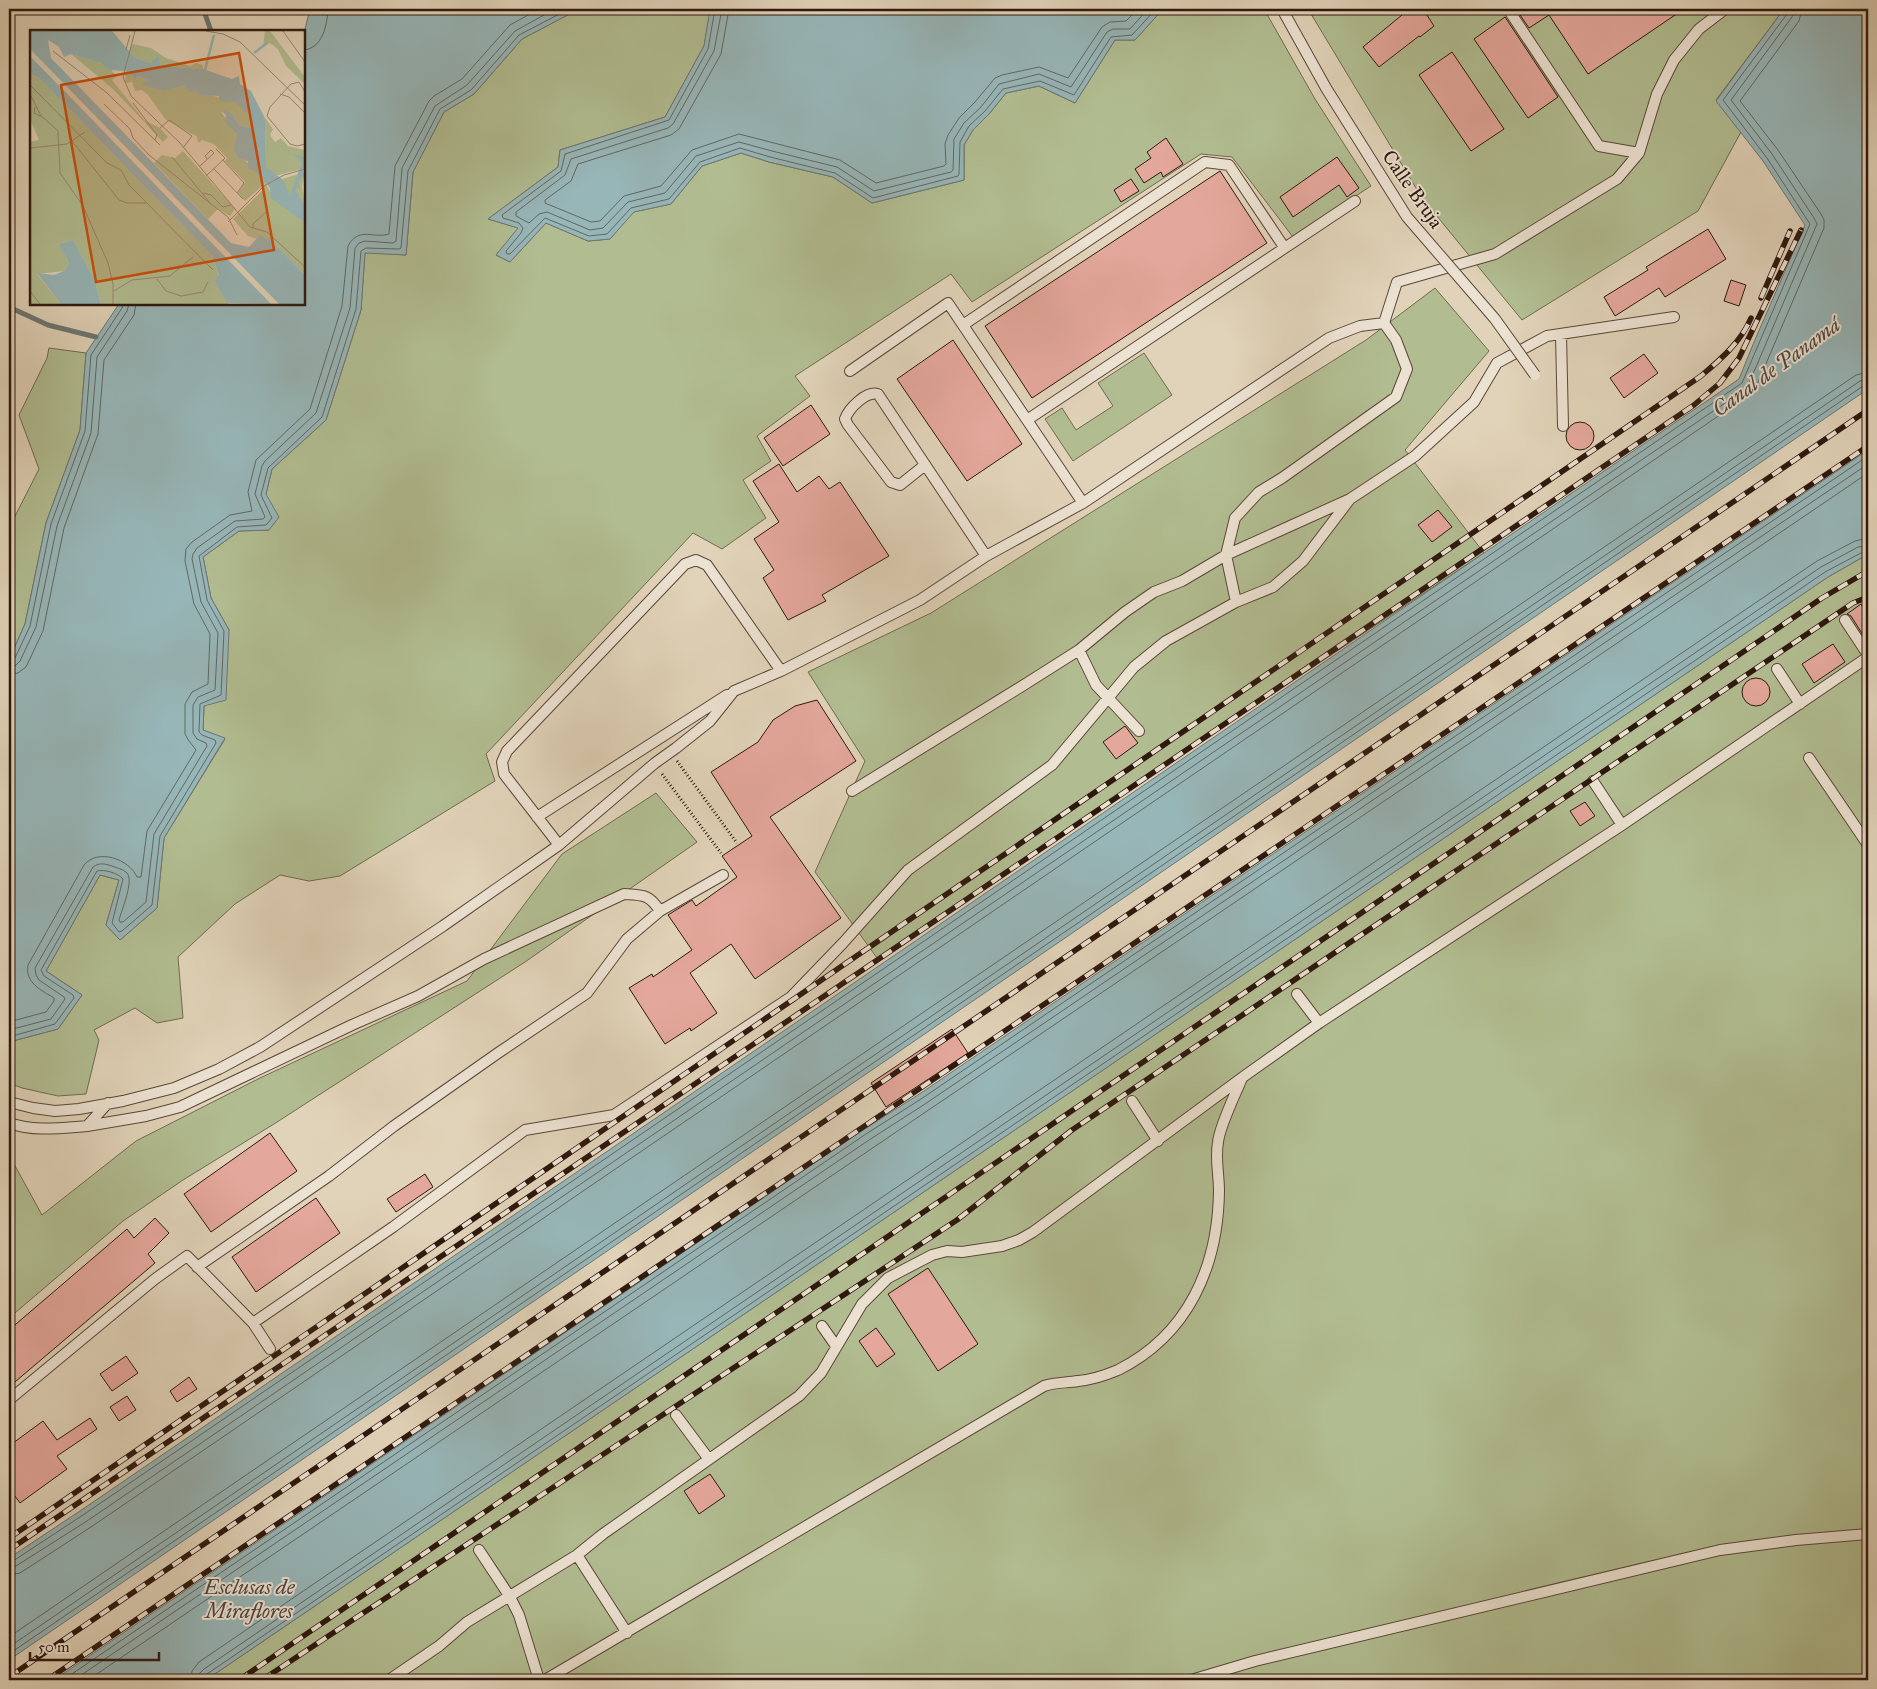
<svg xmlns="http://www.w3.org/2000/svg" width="1877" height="1689" font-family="'IM FELL Great Primer',serif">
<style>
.green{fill:#b1bd91;stroke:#706a50}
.water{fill:#97b6b8;stroke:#6d7774}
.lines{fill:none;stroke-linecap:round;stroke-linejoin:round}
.shore{stroke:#626763;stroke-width:1}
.stream{stroke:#6d7774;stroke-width:5}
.building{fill:#e4a79b;stroke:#2e180e}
.service-casing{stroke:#5b4739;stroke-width:12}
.path{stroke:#2e180e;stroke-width:3;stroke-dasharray:1 2.5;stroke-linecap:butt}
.service{stroke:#ece2d2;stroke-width:10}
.rail-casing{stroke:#2e180e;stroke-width:5.5}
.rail{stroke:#ece2d2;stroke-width:4;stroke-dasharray:11;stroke-linecap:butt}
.service-bridge-casing{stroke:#5b4739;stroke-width:12;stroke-linecap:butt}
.service-bridge{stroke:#ece2d2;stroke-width:10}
.labels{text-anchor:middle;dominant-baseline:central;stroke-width:4;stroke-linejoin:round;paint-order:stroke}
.street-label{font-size:20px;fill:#2e180e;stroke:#ece2d2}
.water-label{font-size:21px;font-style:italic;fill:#4e4741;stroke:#ece2d2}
.inset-river{fill:none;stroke:#97b6b8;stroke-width:2.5}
.inset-road{fill:none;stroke:#998875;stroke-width:1}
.view{fill:#cc4f0c;fill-opacity:0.15;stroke:#cc4f0c;stroke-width:2.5}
.inset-edge{fill:none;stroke:#2e180e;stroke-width:2.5}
</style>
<rect width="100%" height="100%" fill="#e1d3b9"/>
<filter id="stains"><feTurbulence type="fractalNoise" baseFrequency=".004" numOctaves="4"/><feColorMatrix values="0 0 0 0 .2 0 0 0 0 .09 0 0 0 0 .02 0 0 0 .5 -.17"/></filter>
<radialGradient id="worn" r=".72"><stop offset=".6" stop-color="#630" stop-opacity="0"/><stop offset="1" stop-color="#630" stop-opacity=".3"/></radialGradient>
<path class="green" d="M579,9H711L704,46L665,117L560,150L558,167L488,219L519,228L496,255L510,262L546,223L588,241L610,239L633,212L671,204L702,166L741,153L769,162L833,177L872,203L964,180V145L973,130L989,114L1006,93L1039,86L1075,103L1115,40H1135L1163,9H1264L1315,99L1371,186L1293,237L1232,157L1201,154L972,302L951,274L795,376L810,396L757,436L771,461L743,480L766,518L722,549L693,533L486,754L495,781L340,876L309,881L280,875L235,904L178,957L183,1018L157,1023L135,1008L94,1030L99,1040L86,1094L58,1096L22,1088L9,1083V1042L58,1029L82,995L46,971L100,875L119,880L106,925L120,940L157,908L164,838L225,739L203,730L204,706L229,630L211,598L203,557L239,531L269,530L266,494L272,469L326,420L361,310L365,252L406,255L413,172L444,112L474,94L522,39Z
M1308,9H1784L1716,100L1741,132L1698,211L1522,320L1422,198Z
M1435,288L1489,351L1405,450L1484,553L877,958L815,872L865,761L808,672L931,613L1366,340Z
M49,348L86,353L80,430L46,523L25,624L9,660V528L39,469L19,415L47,358Z
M1144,353L1172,395L1073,461L1045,419L1062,408L1076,430L1113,406L1098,383Z
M1863,557H1868V1680H206L1828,577Z
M656,793L697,842L525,962L274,1124L183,1180L123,1221L9,1318V1170L14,1164L42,1215L136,1141L260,1078L467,981L562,854Z"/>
<path class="water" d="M310,9H579L522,39L474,94L444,112L413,172L406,255L365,253L361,310L326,420L272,469L266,494L279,517L269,530L239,531L203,557L211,598L229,630L226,700L204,706L203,730L225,738L164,838L157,908L120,940L106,925L119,880L100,875L46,971L82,995L58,1029L9,1042V660L25,624L46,523L80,430L86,353L119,304H304V33Z
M710,9H1163L1135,40H1115L1075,103L1039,86L1006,93L989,114L973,130L964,145V180L872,203L833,177L769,162L741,153L702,166L671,204L634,212L610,239L588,241L546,223L510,262L496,255L518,228L488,219L558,167L560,150L665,117L704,46Z
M1784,9H1868V389L9,1660V1558L80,1511L1739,379L1754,342L1805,225L1763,161L1716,101Z
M1868,450V557H1863L1828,577L206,1680H54L863,1130L918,1095Z"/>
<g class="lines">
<path class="shore" d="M715,9L708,49L669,120L565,154L561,171L502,215L503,218L519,223L523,228L521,233L506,251L507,254H510L545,218L589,236L607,234L631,208L669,199L700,162L740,148L770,157L835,173L873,198L958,176L959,174L960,142L969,126L985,111L1003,89L1040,81L1074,95L1111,37L1132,35L1156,9
M722,9L714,51L673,124L668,128L571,159L565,175L516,212V216L529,223L539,214L547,212L590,230L603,228L628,202L665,193L696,156L739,142L772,151L837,167L874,191L951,172L953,170L954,139L964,123L981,107L999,84L1039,74L1071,87L1107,32L1113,29H1130L1148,9
M729,9L721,54L679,129L671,135L578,164L571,181L545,200V203L591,222L600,221L624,196L661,186L692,150L739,134L840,160L876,183L944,166L946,164L945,144L948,135L959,118L975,102L995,78L1002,75L1039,67L1068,78L1102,27L1110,22L1126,21L1138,9
M304,50C323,48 327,25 328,9
M9,661L15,658L30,626L51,524L85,431L91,355L122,308L123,304
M9,667L15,666L20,661L36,627L57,526L91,433L97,357L127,311L129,304
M9,674L18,673L26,667L43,631L64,528L98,434L104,360L134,315L136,304
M9,1022L46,1012L54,1001V998C41,990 25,983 28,965L84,865C98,848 129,859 137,877H141L147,831L196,750L189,741L185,734V704L192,692L208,684L210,634L194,604L185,561L186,549L192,542L230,515L252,511L248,492L256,460L310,409L342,306L348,246C359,226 373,239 389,234L395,166L429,101L434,96L462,79L510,25L539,9
M9,1030L51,1019L65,999L64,997L39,980L36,975L35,968L93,867C100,862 105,864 112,866C117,868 123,869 127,873C134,881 122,909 119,920L120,922H123L146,902L154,834L207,746L206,743L197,739L193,733V705L198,697L215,690L218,633L201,602L192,559L193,554L197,548L235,521L263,519L265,517L255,494L262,466L265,461L316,413L350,308L355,248L359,243L365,241L393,243L396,241L402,168L435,106L467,85L515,31L555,9
M9,1037L55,1024L74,998L73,995L44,976L41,970L97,871C104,869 118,873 123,879L112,923L119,932L122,931L152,905L160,836L216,743L215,740L202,735L199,732L200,704L221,695L224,631L207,600L199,556L237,527L266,525L272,518L261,495L268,468L322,417L356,309L361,251L366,248L399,249L401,248L408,171L440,109L471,90L519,35L569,9
M9,1562L13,1561L83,1515L1742,383L1810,224L1767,158L1723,100L1787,14L1788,9
M9,1568L16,1566L87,1521L1747,388L1817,224L1814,218L1772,154L1731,100L1792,17L1794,9
M9,1575L20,1573L91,1527L1752,393L1756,387L1824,228V220L1821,214L1778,150L1740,101L1799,21L1802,9
M9,1637L1856,375L1868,372
M9,1647L1860,381L1868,379
M9,1654L1863,386L1868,385
M63,1680L866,1134L921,1099L1868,456
M74,1680L869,1140L925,1104L1868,464
M88,1680L1868,473
M191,1680L192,1671L199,1662L1817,561L1855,541L1868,538
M198,1680L199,1674L204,1669L1821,567L1858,547L1868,546
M204,1680L207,1674L1825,572L1861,553L1868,552"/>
<path class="stream" d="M201,9L205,14L211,31
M9,307L48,325L96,337"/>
</g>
<path class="building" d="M1397,9H1423L1434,26L1420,37L1419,36L1379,67L1363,47L1402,15Z
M1516,9H1684L1588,74L1549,15L1529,28Z
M1505,17L1558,97L1528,118L1474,39Z
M1452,52L1504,129L1471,151L1419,75Z
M1166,138L1183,164L1163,177L1161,172L1144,183L1135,169L1151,158L1147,152Z
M1337,157L1359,188L1347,197L1339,185L1293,217L1280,197Z
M1220,171L1267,243L1032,398L985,326Z
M1131,179L1139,191L1121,202L1114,190Z
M1708,229L1726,259L1665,297L1659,288L1615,316L1604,297L1648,270L1646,267Z
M1731,280L1746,285L1739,306L1724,301Z
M953,340L1022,444L967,481L897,379Z
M1644,354L1658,373L1624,398L1610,378Z
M811,405L830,434L783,466L764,438Z
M1566 436a14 14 0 1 1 28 0a14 14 0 1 1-28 0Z
M779,464L797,492L819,476L829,489L840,482L889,556L822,595L826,601L788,620L763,578L774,570L754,539L779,522L753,481Z
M1438,510L1452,527L1432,542L1418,525Z
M1861,604L1868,616V643L1851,616L1847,614Z
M1833,644L1845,662L1814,683L1802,664Z
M1742 692a14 14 0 1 1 28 0a14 14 0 1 1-28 0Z
M817,700L856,761L770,817L841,918L755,979L731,944L690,973L717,1013L691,1031L690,1028L665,1044L629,988L652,974L653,977L692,950L668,915L692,900L696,906L737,877L722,856L752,836L711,772L758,742L773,720L795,706Z
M1125,726L1138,743L1116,759L1103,742Z
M1585,802L1595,816L1580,826L1570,811Z
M952,1029L968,1053L886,1107L871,1083Z
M270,1133L297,1171L211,1232L184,1194Z
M425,1174L433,1187L396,1212L387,1199Z
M316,1198L340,1233L256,1292L232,1257Z
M155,1218L169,1233L148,1254L155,1263L9,1387V1330L127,1229L134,1238Z
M928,1268L978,1344L938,1371L888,1294Z
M876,1328L895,1354L877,1367L859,1341Z
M126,1356L138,1373L112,1391L100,1374Z
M189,1377L197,1389L177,1402L170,1391Z
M127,1396L136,1410L119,1421L110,1407Z
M90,1418L97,1429L57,1456L67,1469L20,1503L9,1488V1446L43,1421L57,1440Z
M710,1474L725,1496L699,1514L684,1491Z"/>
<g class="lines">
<g class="service-casing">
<path id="service" d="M1508,9L1599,146L1639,153
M963,325L1205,162L1229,165L1284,247
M1561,334L1563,426
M850,371L948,303L1083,503
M1027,420L1355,201
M925,465L900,485L891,482L848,425L845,419C849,408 866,391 878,394L986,556
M1236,602L1226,555L1235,518L1259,492L1282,478L1396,397L1407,369L1396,340L1384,323
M1845,620L1868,655
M1079,650L1096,685L1139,731
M1777,669L1800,704
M1809,758L1868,845
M1593,781L1622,825
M852,791L1027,683L1079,650L1125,612L1154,592L1182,581L1226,555L1350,499L1415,456L1474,402L1497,363L1547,336L1674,317
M537,817L727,695
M559,845L504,774L502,762L507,751L685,564L696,560L707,565L781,671
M1297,994L1319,1023
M1132,1101L1158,1141
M9,1102L33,1108L55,1111L79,1109L123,1101L174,1088L219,1069L260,1047L443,926L559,845L655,763L676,748L710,721L734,691L781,671L920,600L986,556L1083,503L1329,338L1360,326L1384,323L1397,282L1495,254L1617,179L1639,153L1657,94L1674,60L1699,29L1725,9
M9,1123C35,1132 60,1128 87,1126L108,1103
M87,1126L146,1116L180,1107L352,1025L418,996L484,959L624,894C643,895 649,894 660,911
M197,1267L329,1176L394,1126L498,1053L587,993L627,939L660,911L723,875
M253,1323L393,1227L525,1130L614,1115L791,997L843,943L908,870L1052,765L1134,667L1166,641L1236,602L1273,587L1303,561L1350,499
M822,1326L836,1346
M9,1400L155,1279L187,1256L253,1323L270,1349
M676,1415L708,1458
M479,1550L510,1597L519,1615L539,1680
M577,1555L627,1633
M389,1680L439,1646L467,1622L577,1555L603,1534L799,1396L821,1373L862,1304L888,1278L932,1255L947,1251L962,1252L1002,1246L1019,1240L1033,1232L1243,1077L1319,1023L1622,825L1868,657
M545,1680L1044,1386C1056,1382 1066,1383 1078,1381C1091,1380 1106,1375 1118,1370C1188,1335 1218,1267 1219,1191C1219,1174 1215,1159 1218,1142C1220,1125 1235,1095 1242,1078
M1191,1680L1255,1661L1720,1550L1796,1540L1868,1534"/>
</g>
<path class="path" d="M677,761L737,843
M662,774L721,853"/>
<use href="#service" class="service"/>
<g class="rail-casing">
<path id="rail" d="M1761,298L1790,231
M9,1538L1701,376C1720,360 1741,342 1751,318
M9,1550L1694,405L1720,383L1739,358L1801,230
M9,1677L1868,410
M47,1680L1868,446
M239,1680L1822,598L1868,571
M262,1680L957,1220L1072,1130L1853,603L1868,597"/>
</g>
<use href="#rail" class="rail"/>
<g class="service-bridge-casing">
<path id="service-bridge" d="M1282,9L1326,88L1407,217L1495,319L1535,375"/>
</g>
<use href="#service-bridge" class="service-bridge"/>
</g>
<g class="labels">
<g class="street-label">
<text transform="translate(1413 189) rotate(55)">Calle Bruja</text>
</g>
<g class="water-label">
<text transform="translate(1776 367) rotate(-36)">Canal de Panamá</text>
<text x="249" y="1587">Esclusas de<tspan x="249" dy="24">Miraflores</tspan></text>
</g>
</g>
<g transform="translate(30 30)">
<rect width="275" height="275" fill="#e1d3b9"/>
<path d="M235,1H240L275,47V54L256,36L248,19L240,13L233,17ZM103,14L121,18L136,28L160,36L166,33L173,35V39L131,36L128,26L120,33L104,27L99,21ZM41,24L71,33L81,40L87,46L82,50L114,90L130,98L138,107L133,112L83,59ZM96,41L106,50L108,46L119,50L116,56L135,60L154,55L162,60L205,72L214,79L222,90L221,98L209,95L203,85L191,82L207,104L212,127L231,146L244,168L275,193V245L242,211L230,206L227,209L218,206L203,189L234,159L232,156L215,171L208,163L215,152L195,131L197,128L184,114L172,110L169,113L166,106L136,90L118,65L112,60L105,61L102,52L95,53ZM0,44L8,47L182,226L189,246L184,250L198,274H71L64,248L43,210L28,214L39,233L34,241L7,244L31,274H0V112L9,110L0,89ZM235,88L243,99L240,105L245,112L251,108L258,116L275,120V138L245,146L236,137ZM153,121L205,179L200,186L188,179L178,189L124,133L132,125L145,128ZM275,142L272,156L275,176L267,164L260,165L255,161L252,149Z" fill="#b1bd91"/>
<path d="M0,1H82L104,27L120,33L128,25L131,36L173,39L202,49L209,46L210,54L221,61L235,88L236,137L252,149L260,165L272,132L263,124L274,127L273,146L268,153L271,161L268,157L265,160L275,176V193L241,168L240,158L225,141L218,138V131L208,128L204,119L207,104L195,92L196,85L191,80L194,82L195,79L203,85L209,95L221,98L222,95L219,85L205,72L190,71L189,66L171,65L165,61L160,62L154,55L135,61L116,56L112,53L119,50L108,46L106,50L96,41L79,40L71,33L41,24L34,27L29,17L18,10L21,28L201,213L219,217L230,205L242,211L275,245V274H249L0,19ZM0,26L47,74L241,274L197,273L184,250L189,245L182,226L8,47L0,44ZM43,210L64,248L71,274H31L7,243L24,245L34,241L39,233L28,214Z" fill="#97b6b8"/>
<path class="inset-river" d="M224,23L237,13M175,40L184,5"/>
<path class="inset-road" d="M105,1L93,47L101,66L150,113L220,197L237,202L275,237M176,1L193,4L210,12L275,75M253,1L275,32M96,20L100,5M23,21L77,63L130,115M0,55L77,133L91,140L99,155L183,240M275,62L269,52L261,54L240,77L237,86L260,114L267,116L275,114M0,64L11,86M250,64L259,67L275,83M103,73L127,105L125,110M74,74L100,99L103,108L119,125L181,174M5,77L4,83L14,88L28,101L30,143L53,176L78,233L83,254V274M130,98L139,90L162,106L153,118M42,111L89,170L97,173H116M0,118L37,114L55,102M142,127L181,174L198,187L207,205M193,130L214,153L207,163M169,137L184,123L181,120L175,126L177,129M184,139L213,169M176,146L195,128L186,119M173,163L181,165L193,177L201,175M198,192L234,156L254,145L275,139M223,198V194L237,181M127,249L136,261L151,266L173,262L178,252M0,261L10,274M84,261L102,250L140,246L163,227"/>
<path class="view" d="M209,23L244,220L66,252L31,55Z"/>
<rect width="275" height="275" class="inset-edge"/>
</g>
<rect width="1877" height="1689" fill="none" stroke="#e1d3b9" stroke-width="30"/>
<rect x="10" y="10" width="1857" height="1669" fill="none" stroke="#2e180e" stroke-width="2.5"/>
<rect x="15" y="15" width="1847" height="1659" fill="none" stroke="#2e180e"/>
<path d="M30 1652v8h129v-8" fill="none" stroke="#2e180e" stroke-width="2.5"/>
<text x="38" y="1652" font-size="15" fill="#2e180e" stroke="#ece2d2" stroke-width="4" paint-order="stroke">50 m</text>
<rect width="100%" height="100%" filter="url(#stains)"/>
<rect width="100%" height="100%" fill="url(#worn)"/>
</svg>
